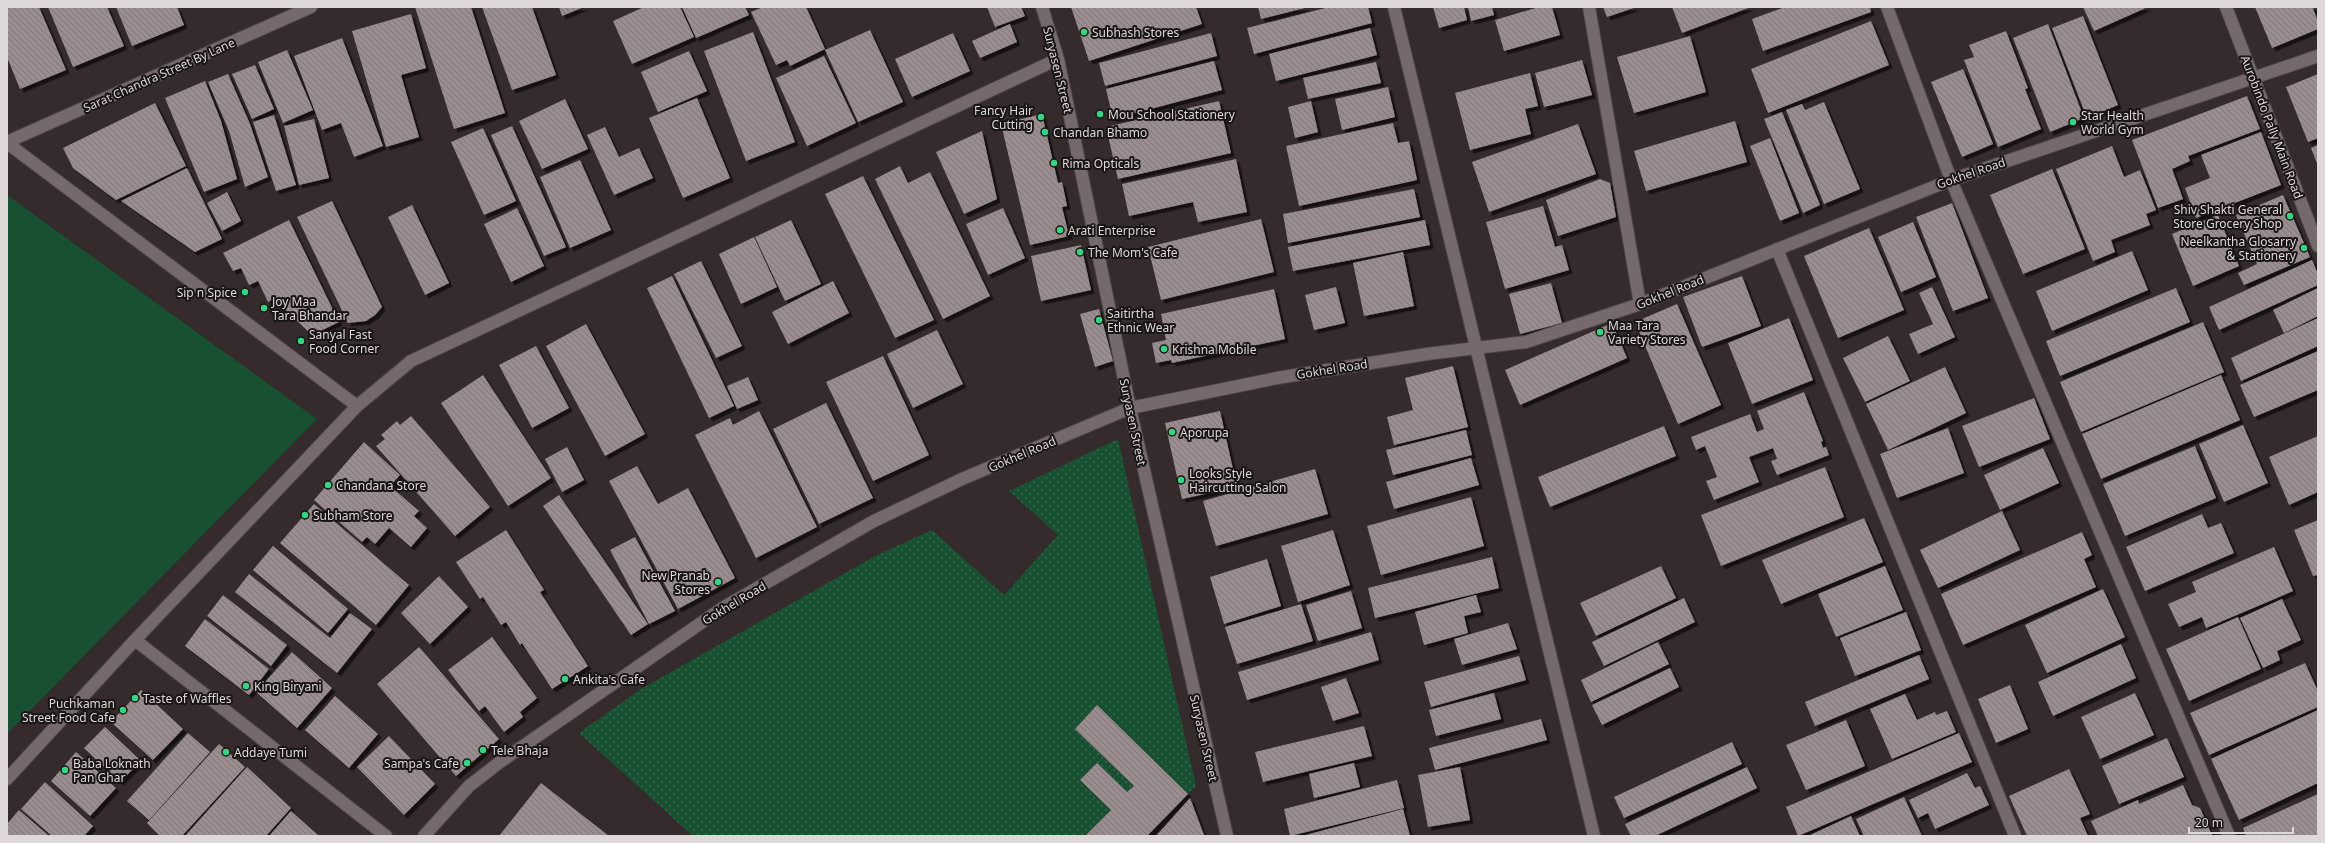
<svg xmlns="http://www.w3.org/2000/svg" width="2325" height="843" font-family="'Noto Sans',sans-serif">
<style>
.grass{fill:url(#grass-dots)}
.garden{fill:#175131}
.building{fill:url(#building-back-hatch);filter:url(#shadow)}
.lines{fill:none;stroke-linecap:round;stroke-linejoin:round}
.street-casing{stroke:#4f4648;stroke-width:14}
.street{stroke:#75696b;stroke-width:12}
.poi-dot{fill:#2ed883;stroke:#191415;stroke-width:1.5}
.labels{text-anchor:middle;dominant-baseline:central;stroke-width:4;stroke-linejoin:round;paint-order:stroke}
.poi-label{font-size:12px;fill:#dfd8d9;stroke:#191415;text-anchor:start}
.street-label{font-size:12px;fill:#dfd8d9;stroke:#191415}
</style>
<defs>
<pattern id="grass-dots" width="8" height="8" patternUnits="userSpaceOnUse"><rect width="8" height="8" fill="#175131"/><path d="M2 2h.1M6 6h.1" fill="none" stroke="#38694e" stroke-width="1.8" stroke-linecap="round"/></pattern>
<pattern id="building-back-hatch" width="6" height="6" patternUnits="userSpaceOnUse"><rect width="6" height="6" fill="#9a8d8f"/><path d="M-1 5l2 2M0 0l6 6M5-1l2 2" fill="none" stroke="#807678"/></pattern>
<filter id="shadow"><feDropShadow dx="3.5" dy="3.5" stdDeviation="0" flood-color="#0009"/></filter>
</defs>
<rect width="100%" height="100%" fill="#352a2c"/>
<path class="grass" d="M1118,439L1196,786L1188,794L1097,705L1075,729L1134,786L1127,792L1097,763L1080,780L1111,810L1085,836H693L579,733L641,689L877,555L932,530L1004,595L1058,535L1009,491Z"/>
<path class="garden" d="M7,195L317,419L7,734Z"/>
<path class="building" d="M7,7H39L66,70L20,89L7,57Z
M48,7H107L124,46L73,67Z
M116,7H177L184,25L132,46Z
M415,7H471L505,113L454,129Z
M482,7H532L556,75L512,90Z
M559,7H584L562,16Z
M644,7H680L694,37L632,64L613,21Z
M682,7H745L749,15L696,38Z
M763,7H806L825,49L790,66L787,60L776,65L751,12Z
M987,7H1021L1025,16L995,27Z
M1071,7H1196L1202,24L1089,61Z
M1258,7H1305V8L1261,19Z
M1329,7H1368L1372,23L1254,54L1247,28Z
M1433,7H1464L1467,20L1439,28Z
M1468,7H1492L1494,15L1471,21Z
M1539,7H1552L1560,35L1504,51L1495,20Z
M1603,7H1637L1607,17Z
M1672,7H1751L1682,33Z
M1785,7H1870L1871,12L1763,51L1752,19Z
M2083,7H2148L2094,31Z
M2255,7H2316L2313,9L2318,21V29L2272,48Z
M411,14L426,68L401,75L419,137L386,147L352,31Z
M2083,16L2118,105L2087,118L2052,28Z
M1871,21L1889,65L1768,113L1751,69Z
M1010,24L1017,42L980,58L972,41Z
M2048,24L2084,118L2050,132L2013,38Z
M1370,28L1377,55L1276,81L1269,54Z
M870,30L903,102L858,122L825,50Z
M2006,31L2028,88L2025,89L2041,129L1998,147L1964,60L1974,57L1969,45Z
M753,32L795,142L746,161L704,51Z
M953,33L970,71L912,97L895,59Z
M1211,33L1217,56L1105,86L1099,63Z
M1690,36L1706,92L1634,113L1617,57Z
M342,38L383,146L354,157L341,123L322,130L294,56Z
M287,50L313,110L283,123L258,62Z
M689,51L707,91L658,112L641,72Z
M824,56L856,123L807,146L776,78Z
M1582,60L1592,95L1544,107L1535,73Z
M1214,61L1222,90L1113,119L1106,89Z
M1376,62L1381,83L1308,99L1303,78Z
M255,65L274,109L252,119L232,74Z
M1963,69L1993,144L1962,157L1931,82Z
M1530,73L1538,106L1525,109L1531,134L1470,150L1455,93Z
M228,74L250,124L268,177L245,187L229,131L208,82Z
M2318,74V138L2308,142L2286,87Z
M205,81L221,121L237,179L204,192L165,98Z
M1388,87L1395,117L1342,130L1335,99Z
M2247,96L2260,129L2188,156L2190,161L2172,169L2183,199L2158,208L2132,140Z
M697,98L730,178L683,198L649,118Z
M565,99L588,149L542,169L519,121Z
M1219,101L1231,153L1118,179L1106,127Z
M1311,101L1318,132L1295,138L1288,107Z
M1824,102L1860,189L1824,204L1786,110L1802,104L1805,110Z
M155,103L186,166L116,200L73,168L63,148Z
M1782,112L1820,205L1803,213L1764,119Z
M1042,114L1058,183L1062,182L1067,206L1062,207L1069,236L1030,245L1001,124Z
M274,115L296,185L276,191L253,122Z
M314,119L329,178L299,185L284,126Z
M1735,121L1747,162L1646,191L1634,151Z
M1393,123L1398,143L1409,141L1417,180L1299,206L1286,146Z
M1578,124L1596,174L1489,212L1472,162Z
M512,126L566,247L544,256L491,135Z
M605,127L619,157L639,148L653,178L614,195L587,135Z
M483,128L516,201L484,215L451,142Z
M982,131L997,199L964,214L936,152Z
M2261,132L2281,185L2196,218L2185,188L2210,178L2201,155Z
M1770,138L1799,213L1780,221L1750,146Z
M2318,145V166L2311,148Z
M2112,146L2124,177L2140,170L2156,210L2146,214L2150,225L2111,240L2115,252L2093,261L2056,169Z
M1236,159L1247,212L1198,222L1193,202L1129,216L1122,184Z
M580,160L611,230L570,248L540,177Z
M900,166L908,183L930,172L990,296L943,319L875,179Z
M187,168L222,239L195,252L121,201Z
M2052,169L2085,249L2023,274L1990,195Z
M863,176L934,320L895,338L825,194Z
M1600,179L1610,183L1616,217L1558,236L1546,200Z
M1414,189L1420,217L1288,243L1283,214Z
M227,192L241,221L222,231L207,203Z
M2283,195L2310,257L2244,285L2238,273L2257,264L2236,215Z
M332,201L382,307L375,315L366,321L348,323L297,217Z
M1952,203L1988,298L1953,311L1916,217Z
M412,205L449,283L425,295L388,217Z
M1543,206L1555,247L1562,245L1569,270L1505,289L1486,222Z
M517,208L544,266L511,282L484,224Z
M1003,208L1025,258L988,275L966,224Z
M2218,215L2239,266L2193,286L2172,234Z
M1261,219L1274,272L1161,300L1148,247Z
M289,220L339,322L312,335L274,299L268,302L258,281L249,285L241,268L233,271L223,253Z
M791,220L821,284L785,301L755,237Z
M1425,220L1430,245L1293,271L1288,247Z
M1913,222L1936,277L1901,292L1878,237Z
M1869,228L1904,310L1838,338L1804,256Z
M754,237L777,287L741,304L719,254Z
M1081,245L1091,290L1041,301L1031,256Z
M2132,251L2148,290L2052,331L2036,291Z
M1403,252L1414,306L1364,316L1353,263Z
M2312,260L2318,274V285L2219,330L2209,307Z
M701,261L742,346L716,358L674,274Z
M672,276L734,406L709,418L647,288Z
M1742,276L1761,326L1702,347L1683,297Z
M833,281L849,313L788,344L772,312Z
M1551,283L1562,323L1520,334L1509,294Z
M1336,287L1345,323L1314,330L1305,295Z
M1932,287L1955,337L1918,354L1909,334L1933,324L1919,293Z
M2176,288L2190,322L2060,376L2046,341Z
M2318,288V316L2284,333L2273,310Z
M1274,289L1285,339L1172,363L1171,360L1156,363L1152,343L1166,340L1161,314Z
M1677,304L1721,405L1678,424L1635,322Z
M1099,309L1113,361L1095,367L1080,314Z
M1789,318L1813,380L1752,404L1728,343Z
M2318,318V346L2241,381L2231,358Z
M2203,322L2224,372L2081,432L2060,382Z
M1612,323L1627,358L1520,405L1505,370Z
M586,324L645,434L605,456L546,346Z
M937,330L963,384L913,408L887,354Z
M1888,336L1910,381L1865,402L1843,358Z
M536,346L569,408L532,428L499,365Z
M2318,351V390L2254,417L2240,385Z
M883,356L929,455L873,481L826,382Z
M1453,366L1468,427L1394,445L1387,417L1413,410L1405,378Z
M1945,367L1966,413L1888,450L1866,404Z
M483,375L551,478L508,506L441,403Z
M2221,375L2240,420L2101,479L2082,434Z
M748,377L758,400L737,409L727,386Z
M1804,392L1823,441L1821,442L1823,448L1826,447L1829,455L1777,475L1771,461L1777,459L1773,448L1749,457L1759,482L1714,500L1706,481L1717,477L1705,446L1696,450L1691,437L1750,414L1757,432L1764,429L1757,411Z
M2034,398L2050,439L1979,467L1962,426Z
M826,403L873,498L819,524L773,429Z
M759,411L817,527L756,558L695,435L730,418L733,425Z
M1220,411L1237,487L1182,499L1165,423Z
M411,416L490,507L455,536L376,446L385,439L381,435L397,421L400,425Z
M2243,425L2268,483L2224,502L2199,444Z
M1664,426L1676,456L1550,507L1538,477Z
M1948,428L1964,473L1897,498L1880,454Z
M1466,430L1472,455L1393,475L1386,450Z
M2318,436V492L2289,505L2269,457Z
M364,442L400,475L390,486L419,511L414,516L427,528L411,547L389,528L375,544L367,537L362,542L314,500Z
M2195,446L2216,498L2125,536L2103,484Z
M567,447L584,480L562,492L545,459Z
M2043,448L2059,483L2000,510L1984,475Z
M1471,458L1479,485L1394,509L1386,482Z
M637,466L658,504L688,488L735,578L678,609L609,481Z
M1825,467L1844,517L1721,566L1701,515Z
M1315,469L1328,514L1216,546L1203,501Z
M559,495L648,624L631,635L543,506Z
M1471,497L1484,546L1381,575L1367,526Z
M314,504L409,585L376,625L280,543Z
M2002,511L2020,550L1938,588L1920,550Z
M2202,514L2208,528L2221,523L2234,553L2145,591L2126,547Z
M1864,518L1883,562L1781,604L1762,560Z
M2318,520V575L2313,576L2294,530Z
M506,530L544,590L540,592L588,666L552,689L522,643L520,645L506,622L501,625L483,597L480,599L456,562Z
M1333,530L1350,585L1298,602L1281,546Z
M2082,532L2092,555L2084,559L2096,587L1963,645L1941,594Z
M635,537L675,611L649,624L610,550Z
M273,546L348,609L328,633L253,570Z
M2274,547L2293,591L2206,628L2202,617L2179,627L2168,604L2196,592L2192,582Z
M1492,557L1499,588L1375,618L1368,588Z
M1267,559L1281,606L1224,624L1210,577Z
M1661,566L1676,598L1596,636L1580,603Z
M1885,566L1903,610L1836,637L1818,594Z
M249,574L330,638L350,613L372,629L337,673L235,592Z
M439,576L468,607L430,644L401,613Z
M2103,589L2125,637L2047,673L2025,625Z
M1351,591L1362,628L1318,641L1306,605Z
M223,595L287,645L271,666L207,616Z
M1476,595L1481,612L1464,616L1468,633L1424,645L1415,612Z
M1684,598L1695,622L1604,666L1592,642Z
M2282,599L2301,640L2277,651L2280,660L2263,668L2240,618Z
M1301,604L1313,641L1237,664L1225,627Z
M1906,612L1921,650L1855,676L1840,638Z
M2238,617L2261,669L2189,701L2166,649Z
M205,619L269,669L249,695L185,646Z
M1508,623L1517,649L1462,665L1454,639Z
M1371,632L1379,660L1247,700L1238,672Z
M492,637L537,698L520,712L523,717L504,732L485,706L479,711L448,670Z
M1658,642L1669,664L1591,702L1581,680Z
M2121,644L2136,678L2053,716L2038,682Z
M419,647L499,739L456,776L377,684Z
M292,652L332,688L297,728L256,692Z
M1919,655L1929,679L1815,726L1805,702Z
M1519,656L1526,680L1431,707L1424,682Z
M2305,663L2318,691V707L2209,755L2190,713Z
M1670,668L1679,687L1602,725L1592,705Z
M1346,678L1359,713L1333,721L1321,687Z
M2010,685L2028,729L1996,743L1978,699Z
M141,690L183,729L153,760L111,722Z
M1494,693L1501,719L1436,736L1429,710Z
M2135,693L2154,735L2100,759L2081,717Z
M1905,694L1917,720L1935,712L1936,715L1947,711L1956,732L1892,759L1870,709Z
M335,696L378,734L349,768L305,730Z
M1097,705L1188,794L1147,836H1085L1111,810L1080,780L1097,763L1127,792L1134,786L1075,729Z
M2318,710V783L2239,820L2211,759Z
M1541,719L1547,740L1435,770L1429,748Z
M1846,720L1865,766L1806,790L1786,745Z
M1364,726L1372,756L1263,782L1255,752Z
M105,727L141,761L120,782L84,748Z
M188,733L210,752L149,820L127,801Z
M1959,733L1972,762L1798,836L1786,807Z
M389,736L435,784L404,815L357,767Z
M2167,738L2184,777L2119,804L2102,766Z
M1732,742L1742,764L1624,818L1614,797Z
M219,744L245,767L182,836H160L147,823Z
M76,752L116,788L90,816L51,781Z
M1354,763L1360,787L1314,798L1309,774Z
M247,767L291,808L266,836H185Z
M1460,767L1470,820L1428,827L1418,775Z
M1747,767L1757,788L1655,836H1631L1625,824Z
M2069,769L2090,814L2080,818L2088,836H2027L2009,796Z
M1967,773L1975,788L1980,786L1989,805L1935,829L1928,813L1918,818L1909,800Z
M1397,780L1404,808L1290,836L1284,809Z
M45,782L93,826L84,836H52L21,809Z
M541,783L609,836H499Z
M2183,785L2192,805L2200,808L2212,835L2098,836L2091,821L2138,800L2139,804Z
M2318,794V835L2246,836L2243,828Z
M1904,797L1922,836H1864L1856,819Z
M1190,798L1204,835L1156,836Z
M1403,809L1410,836H1302Z
M19,810L49,836H7V824Z
M291,811L319,836H269Z
M1851,816L1860,836H1808Z"/>
<g class="lines">
<g class="street-casing">
<path id="street" d="M1042,7L1058,59L1130,408L1227,836
M1394,7L1594,836
M1589,7L1640,304
M1887,7L1951,180L2229,836
M2226,7L2318,246
M7,142L311,7
M7,143L357,406
M1777,249L2015,836
M135,640L386,836
M7,779L135,640L357,406L411,361L1058,59
M424,836L469,786L500,762L724,607L874,521L962,479L1130,408L1277,378L1427,354L1526,342L1640,304L1951,180L2318,56"/>
</g>
<use href="#street" class="street"/>
</g>
<g class="poi-dot">
<circle cx="1084" cy="32" r="4"/>
<circle cx="1100" cy="114" r="4"/>
<circle cx="1041" cy="117" r="4"/>
<circle cx="2073" cy="122" r="4"/>
<circle cx="1045" cy="132" r="4"/>
<circle cx="1054" cy="163" r="4"/>
<circle cx="2290" cy="216" r="4"/>
<circle cx="1060" cy="230" r="4"/>
<circle cx="2304" cy="248" r="4"/>
<circle cx="1080" cy="252" r="4"/>
<circle cx="245" cy="292" r="4"/>
<circle cx="264" cy="308" r="4"/>
<circle cx="1099" cy="320" r="4"/>
<circle cx="1600" cy="332" r="4"/>
<circle cx="301" cy="341" r="4"/>
<circle cx="1164" cy="349" r="4"/>
<circle cx="1172" cy="432" r="4"/>
<circle cx="1181" cy="480" r="4"/>
<circle cx="328" cy="485" r="4"/>
<circle cx="305" cy="515" r="4"/>
<circle cx="718" cy="582" r="4"/>
<circle cx="565" cy="679" r="4"/>
<circle cx="246" cy="686" r="4"/>
<circle cx="135" cy="698" r="4"/>
<circle cx="123" cy="710" r="4"/>
<circle cx="483" cy="750" r="4"/>
<circle cx="226" cy="752" r="4"/>
<circle cx="467" cy="763" r="4"/>
<circle cx="65" cy="770" r="4"/>
</g>
<g class="labels">
<g class="poi-label">
<text x="1092" y="32">Subhash Stores</text>
<text x="1033" y="110" text-anchor="end">Fancy Hair<tspan x="1033" dy="14">Cutting</tspan></text>
<text x="1108" y="114">Mou School Stationery</text>
<text x="2081" y="115">Star Health<tspan x="2081" dy="14">World Gym</tspan></text>
<text x="1053" y="132">Chandan Bhamo</text>
<text x="1062" y="163">Rima Opticals</text>
<text x="2282" y="209" text-anchor="end">Shiv Shakti General<tspan x="2282" dy="14">Store Grocery Shop</tspan></text>
<text x="1068" y="230">Arati Enterprise</text>
<text x="2296" y="241" text-anchor="end">Neelkantha Glosarry<tspan x="2296" dy="14">&amp; Stationery</tspan></text>
<text x="1088" y="252">The Mom's Cafe</text>
<text x="237" y="292" text-anchor="end">Sip n Spice</text>
<text x="272" y="301">Joy Maa<tspan x="272" dy="14">Tara Bhandar</tspan></text>
<text x="1107" y="313">Saitirtha<tspan x="1107" dy="14">Ethnic Wear</tspan></text>
<text x="1608" y="325">Maa Tara<tspan x="1608" dy="14">Variety Stores</tspan></text>
<text x="309" y="334">Sanyal Fast<tspan x="309" dy="14">Food Corner</tspan></text>
<text x="1172" y="349">Krishna Mobile</text>
<text x="1180" y="432">Aporupa</text>
<text x="1189" y="473">Looks Style<tspan x="1189" dy="14">Haircutting Salon</tspan></text>
<text x="336" y="485">Chandana Store</text>
<text x="313" y="515">Subham Store</text>
<text x="710" y="575" text-anchor="end">New Pranab<tspan x="710" dy="14">Stores</tspan></text>
<text x="573" y="679">Ankita's Cafe</text>
<text x="254" y="686">King Biryani</text>
<text x="143" y="698">Taste of Waffles</text>
<text x="115" y="703" text-anchor="end">Puchkaman<tspan x="115" dy="14">Street Food Cafe</tspan></text>
<text x="491" y="750">Tele Bhaja</text>
<text x="234" y="752">Addaye Tumi</text>
<text x="73" y="763">Baba Loknath<tspan x="73" dy="14">Pan Ghar</tspan></text>
<text x="459" y="763" text-anchor="end">Sampa's Cafe</text>
</g>
<g class="street-label">
<text transform="translate(1058 70) rotate(76)">Suryasen Street</text>
<text transform="translate(159 75) rotate(-24)">Sarat Chandra Street By Lane</text>
<text transform="translate(2272 127) rotate(69)">Aurobindo Pally Main Road</text>
<text transform="translate(1971 173) rotate(-19)">Gokhel Road</text>
<text transform="translate(1670 292) rotate(-22)">Gokhel Road</text>
<text transform="translate(1332 369) rotate(-9)">Gokhel Road</text>
<text transform="translate(1133 422) rotate(78)">Suryasen Street</text>
<text transform="translate(1022 454) rotate(-23)">Gokhel Road</text>
<text transform="translate(734 603) rotate(-31)">Gokhel Road</text>
<text transform="translate(1204 738) rotate(77)">Suryasen Street</text>
</g>
</g>
<rect width="2325" height="843" fill="none" stroke="#dfd8d9" stroke-width="16"/>
<path d="M2189 827v6h104v-6" fill="none" stroke="#dfd8d9" stroke-width="2"/>
<text x="2195" y="827" font-size="12" fill="#dfd8d9" stroke="#191415" stroke-width="3" paint-order="stroke">20 m</text>
</svg>
